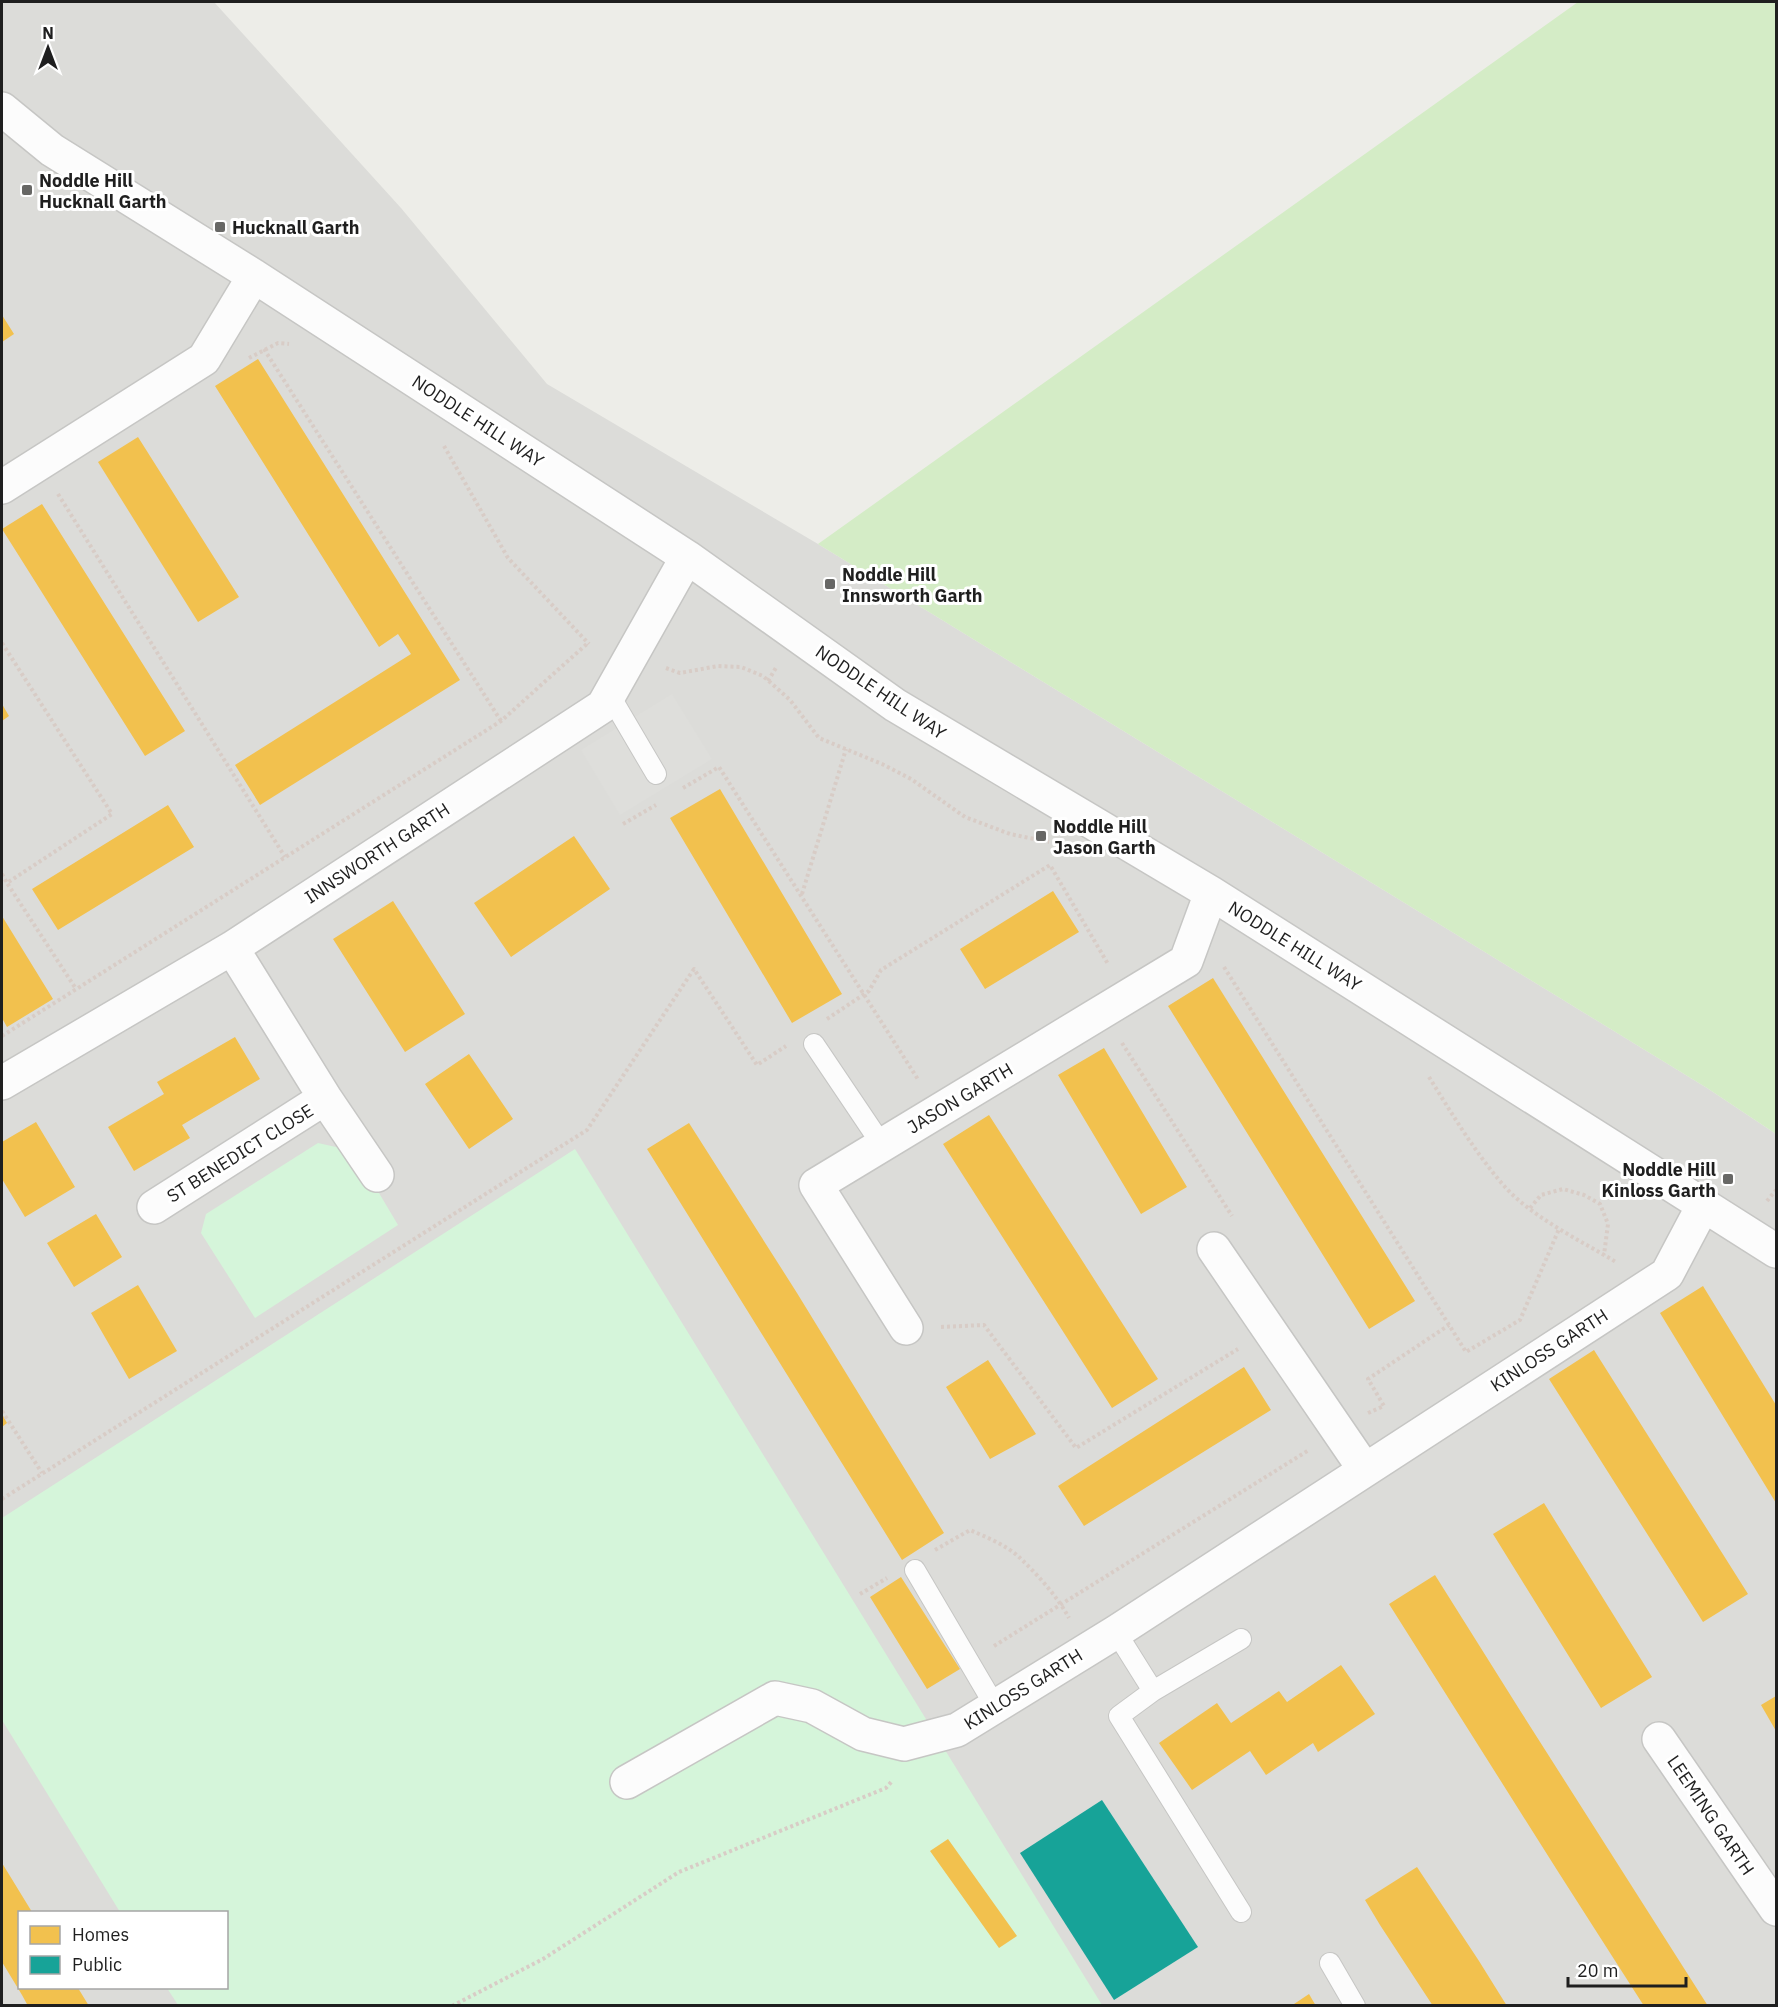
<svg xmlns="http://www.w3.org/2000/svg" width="1778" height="2007" font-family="'IBM Plex Sans',sans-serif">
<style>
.residential{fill:#dcdcd9;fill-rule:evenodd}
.grass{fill:#d4ecc6}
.park{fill:#d5f5da}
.parking{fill:#dededb}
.homes{fill:#f2c14e}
.public{fill:#17a398}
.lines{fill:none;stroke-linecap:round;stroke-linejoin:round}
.service-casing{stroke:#c6c6c4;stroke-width:22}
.minor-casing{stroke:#c6c6c4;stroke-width:36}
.path{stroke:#d8ccc6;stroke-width:4;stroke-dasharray:3 3;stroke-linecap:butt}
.service{stroke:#fcfcfc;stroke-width:20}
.minor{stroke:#fcfcfc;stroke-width:33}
.poi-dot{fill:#676765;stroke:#fff;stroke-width:2}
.labels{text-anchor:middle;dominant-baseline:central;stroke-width:6;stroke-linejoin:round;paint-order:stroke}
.poi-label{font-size:18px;font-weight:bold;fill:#1f1f1f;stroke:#fff;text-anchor:start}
.street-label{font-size:18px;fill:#1f1f1f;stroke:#fff}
</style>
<rect width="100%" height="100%" fill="#edede8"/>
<path class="residential" d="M2,2H214L401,208L547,384L818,544L1707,1088L1776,1134V2005L2,2006ZM20,1912H226V1988H20Z"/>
<path class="grass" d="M1578,2H1776V1134L1707,1088L818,544Z"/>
<path class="park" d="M318,1143L354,1151L398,1225L255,1318L201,1233L206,1214Z
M575,1149L1102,2005H178L167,1988H226V1912H120L2,1720V1518Z"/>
<path class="parking" d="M672,694L712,759L620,815L581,750Z"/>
<path class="homes" d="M2,315L14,334L2,342Z
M258,359L460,680L260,805L235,765L411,654L398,634L379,647L215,386Z
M138,437L239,597L198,622L98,462Z
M42,504L185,731L145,756L2,529Z
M2,704L9,716L2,721Z
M720,789L842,994L792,1023L670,818Z
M168,805L194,847L58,930L32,889Z
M574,836L610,889L511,957L474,903Z
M1053,891L1079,932L985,989L960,949Z
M393,901L465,1014L405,1052L333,939Z
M2,916L53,999L7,1027L2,1018Z
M1213,978L1415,1301L1369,1329L1168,1006Z
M235,1037L260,1079L182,1125L190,1138L134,1171L108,1127L164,1094L157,1082Z
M1104,1048L1187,1187L1141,1214L1058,1075Z
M469,1054L513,1119L469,1149L425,1084Z
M989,1115L1158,1379L1112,1408L943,1144Z
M36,1122L75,1187L25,1217L2,1179V1142Z
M689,1123L797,1293L944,1533L902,1560L647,1149Z
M96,1214L122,1257L74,1287L47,1243Z
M138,1285L177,1351L129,1379L91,1313Z
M1703,1286L1776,1405V1503L1660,1313Z
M1594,1350L1748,1594L1703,1622L1549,1379Z
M988,1360L1036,1434L990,1459L946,1387Z
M1244,1367L1271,1410L1084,1526L1058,1486Z
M2,1414L7,1423L2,1427Z
M1544,1503L1652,1677L1601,1708L1493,1534Z
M1435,1575L1521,1712L1708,2006H1644L1557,1870L1389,1604Z
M901,1577L960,1669L927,1689L870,1597Z
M1341,1665L1375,1714L1318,1752L1313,1743L1266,1775L1250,1751L1192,1790L1159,1743L1217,1703L1231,1723L1279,1691L1287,1702Z
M1776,1696V1731L1761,1705Z
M948,1839L1017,1936L999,1948L930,1851Z
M2,1863L32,1912H20V1988H78L89,2006H28L22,1995L2,1962Z
M1417,1867L1479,1961L1507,2006H1433L1380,1925L1365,1900Z
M1309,1994L1316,2006H1291Z"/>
<path class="public" d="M1102,1800L1198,1947L1114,2000L1020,1853Z"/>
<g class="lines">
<g class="service-casing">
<path id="service" d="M609,694L656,774
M814,1044L882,1145
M915,1570L995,1706
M1116,1632L1153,1691
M1241,1639L1153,1691L1119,1716L1241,1912
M1330,1963L1355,2006"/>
</g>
<g class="minor-casing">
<path id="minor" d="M2,109L52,150L254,276L687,557L895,705L1211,893L1776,1251
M2,487L204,359L254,276
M232,948L325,1098L377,1175
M2,1083L232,948L603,706L687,557
M154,1207L325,1098
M1214,1249L1365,1470
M906,1328L816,1185L1186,961L1211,893
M1659,1739L1776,1909
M627,1782L775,1698L812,1706L863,1734L904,1744L957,1730L1116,1632L1667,1274L1704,1204"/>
</g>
<path class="path" d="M264,349L501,721
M249,358L278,343L289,344
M444,446L508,558L589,644
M58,494L285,857
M2,643L112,814L7,883L76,989
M666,668L680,673L718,666L741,667L763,676L790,700L819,738L882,764L911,779L965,817L1010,834L1049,842
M768,681L777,666
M683,788L719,767L919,1081
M623,824L656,805
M2,874L7,883
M802,894L846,749
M1224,967L1466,1352L1520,1320L1559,1229
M827,1019L869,991L881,970L1050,865L1108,964
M2,1036L501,721L588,643
M1122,1043L1232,1216
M1429,1077C1452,1114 1476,1154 1505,1187C1532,1217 1581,1241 1616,1262
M1767,1201L1776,1190
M1530,1208L1541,1195L1563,1189L1584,1195L1600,1204L1608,1224L1604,1255
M941,1327L984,1325L1076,1448L1238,1349
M2,1411L42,1473
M1368,1413L1384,1406L1368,1379L1449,1325
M2,1499L587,1130L694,969L757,1065L786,1046
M935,1550L970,1530C986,1537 1006,1545 1019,1557C1037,1574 1057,1596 1069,1618
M860,1594L887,1578
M994,1646L1309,1450
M452,2006L543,1959L679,1872L886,1788L893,1780"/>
<use href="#service" class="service"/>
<use href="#minor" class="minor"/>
</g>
<g class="poi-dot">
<rect x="21" y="184" width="12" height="12" rx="3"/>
<rect x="214" y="221" width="12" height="12" rx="3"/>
<rect x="824" y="578" width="12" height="12" rx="3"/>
<rect x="1035" y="830" width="12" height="12" rx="3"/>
<rect x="1722" y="1173" width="12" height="12" rx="3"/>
</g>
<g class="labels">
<g class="poi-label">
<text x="39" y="180">Noddle Hill<tspan x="39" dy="21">Hucknall Garth</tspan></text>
<text x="232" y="227">Hucknall Garth</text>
<text x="842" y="574">Noddle Hill<tspan x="842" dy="21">Innsworth Garth</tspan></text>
<text x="1053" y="826">Noddle Hill<tspan x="1053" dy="21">Jason Garth</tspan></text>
<text x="1716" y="1169" text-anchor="end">Noddle Hill<tspan x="1716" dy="21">Kinloss Garth</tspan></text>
</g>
<g class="street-label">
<text transform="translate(478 421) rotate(33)">NODDLE HILL WAY</text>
<text transform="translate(881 692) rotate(34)">NODDLE HILL WAY</text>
<text transform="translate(377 853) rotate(-33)">INNSWORTH GARTH</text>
<text transform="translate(1295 946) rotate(32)">NODDLE HILL WAY</text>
<text transform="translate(960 1098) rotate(-31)">JASON GARTH</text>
<text transform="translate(240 1153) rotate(-32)">ST BENEDICT CLOSE</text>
<text transform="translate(1549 1350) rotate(-33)">KINLOSS GARTH</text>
<text transform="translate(1023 1689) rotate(-32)">KINLOSS GARTH</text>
<text transform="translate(1711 1815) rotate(56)">LEEMING GARTH</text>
</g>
</g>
<rect width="1778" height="2007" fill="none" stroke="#1f1f1f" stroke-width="6"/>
<rect x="18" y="1911" width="210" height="78" fill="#ffffff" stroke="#a5a5a5" stroke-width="1.5"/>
<rect x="30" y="1926" width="30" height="18" fill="#f2c14e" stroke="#a5a5a5" stroke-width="1.5"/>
<text x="72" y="1941" font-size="18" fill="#1f1f1f">Homes</text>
<rect x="30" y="1956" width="30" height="18" fill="#17a398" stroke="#a5a5a5" stroke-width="1.5"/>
<text x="72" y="1971" font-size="18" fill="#1f1f1f">Public</text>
<g transform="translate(48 48)" stroke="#ffffff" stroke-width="4.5" paint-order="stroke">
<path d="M0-4.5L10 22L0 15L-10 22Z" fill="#1f1f1f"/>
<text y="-9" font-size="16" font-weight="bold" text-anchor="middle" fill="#1f1f1f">N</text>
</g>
<path d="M1568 1977v9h118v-9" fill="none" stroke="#1f1f1f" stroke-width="3"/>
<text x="1577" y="1977" font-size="18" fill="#1f1f1f" stroke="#ffffff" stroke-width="4.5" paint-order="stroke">20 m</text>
</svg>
